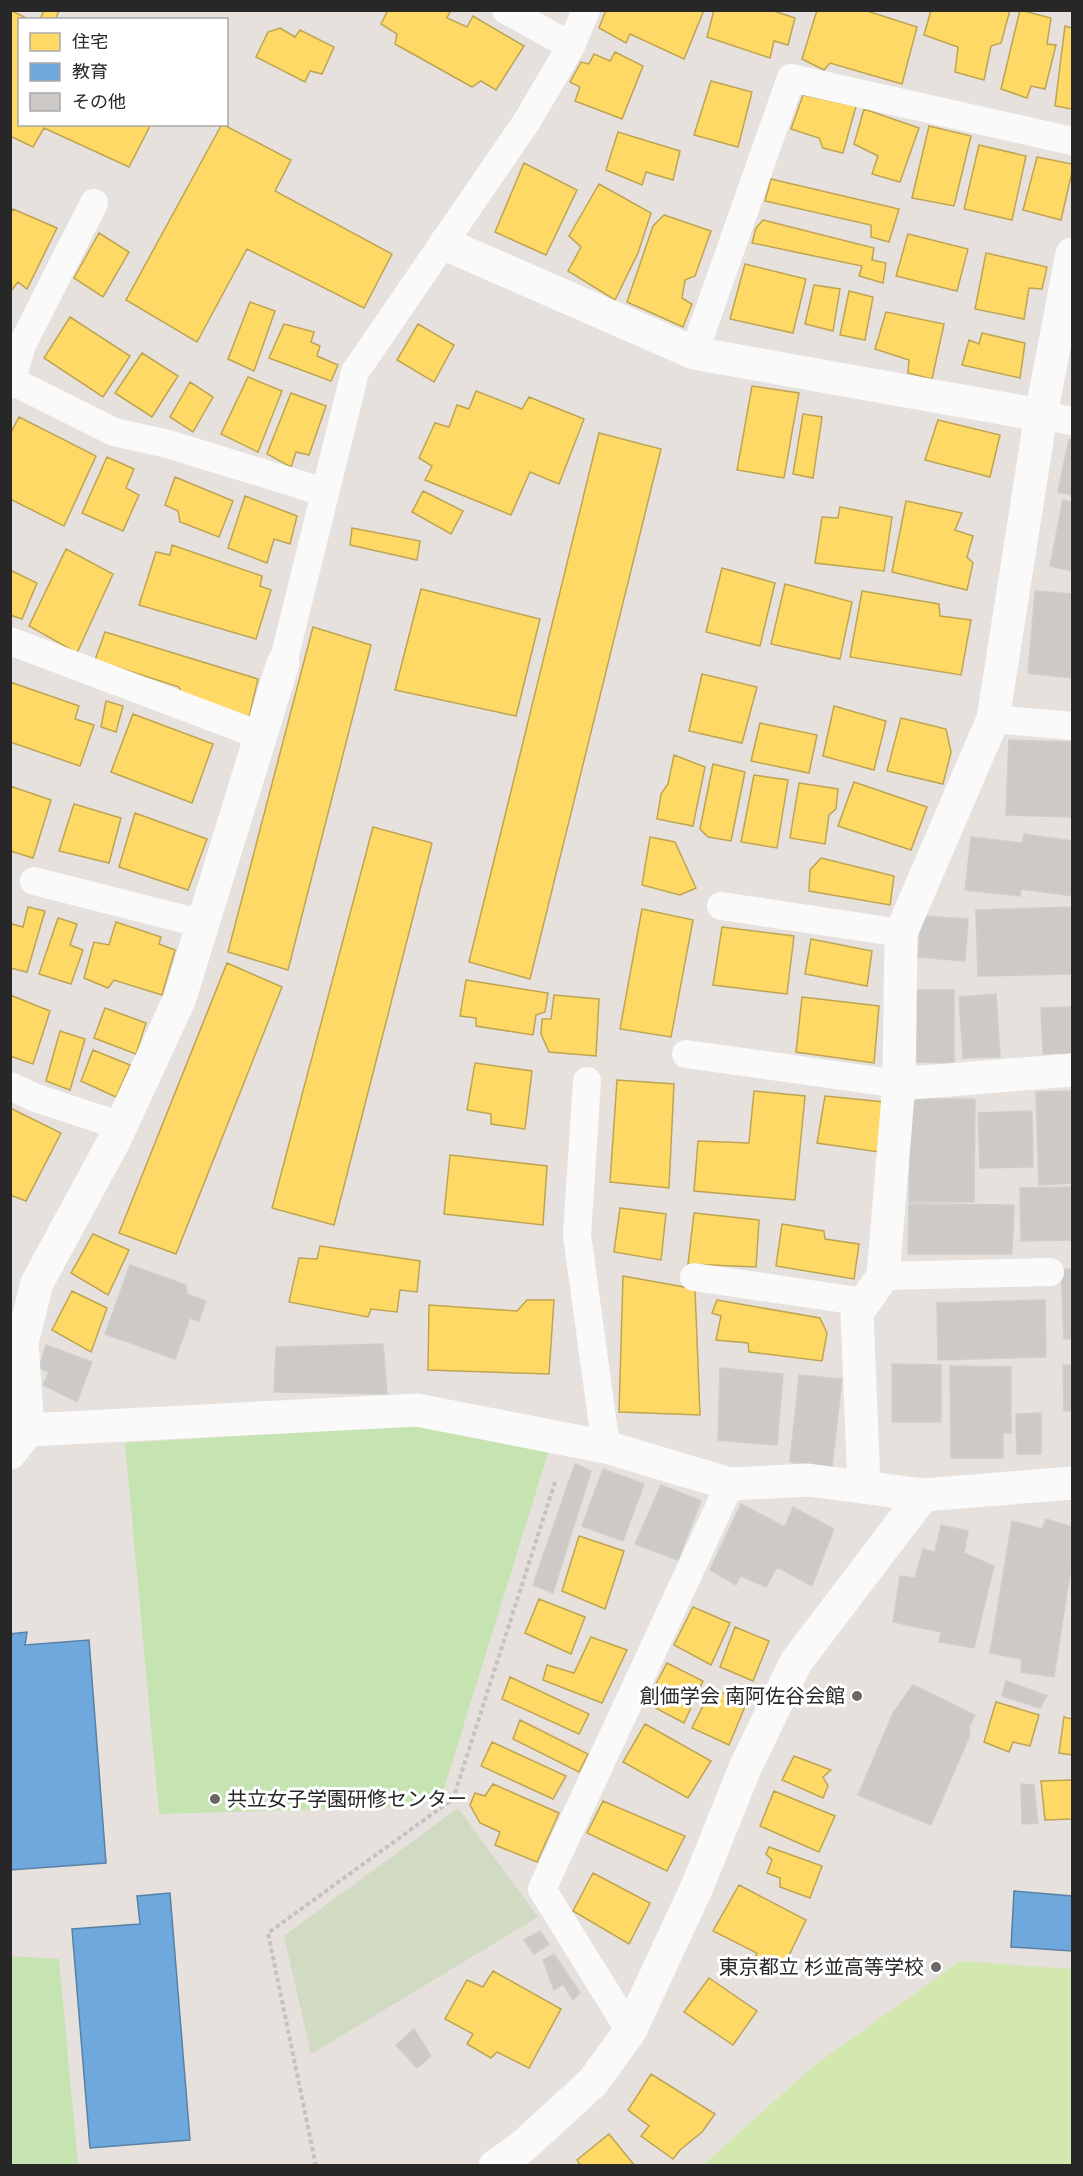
<svg xmlns="http://www.w3.org/2000/svg" width="1083" height="2176" font-family="Poppins,'Noto Sans JP',sans-serif">
<style>
.green{fill:#c6e3b2}
.cemetery{fill:#d1dac2}
.pitch{fill:#d2e8af}
.homes{fill:#ffd966;stroke:#bea453;stroke-width:1.5}
.schools{fill:#6fa8dc;stroke:#5981a6;stroke-width:1.5}
.building{fill:#ccc9c6;stroke:#d1cdc8;stroke-width:1.5}
.lines{fill:none;stroke-linecap:round;stroke-linejoin:round}
.path{stroke:#c4c3c2;stroke-width:4;stroke-dasharray:4.5 3;stroke-linecap:butt}
.service{stroke:#fbfafa;stroke-width:28}
.minor{stroke:#fbfafa;stroke-width:33}
.tertiary{stroke:#fbfafa;stroke-width:33}
.poi-dot{fill:#6a6866;stroke:#fff;stroke-width:2}
.labels{text-anchor:middle;dominant-baseline:central;stroke-width:6;stroke-linejoin:round;paint-order:stroke}
.poi-label{font-size:20px;fill:#272727;stroke:#fff;text-anchor:end}
</style>
<rect width="100%" height="100%" fill="#e6e1dc"/>
<path class="green" d="M417,1425L549,1450L443,1792L397,1807L159,1814L125,1443Z
M11,1956L59,1959L78,2165H11Z"/>
<path class="cemetery" d="M458,1808L538,1917L311,2054L284,1936Z"/>
<path class="pitch" d="M960,1961L1072,1969V2165H703L815,2065Z"/>
<path class="homes" d="M10,10L30,20H20V124H151L129,167L44,128L33,147L10,136Z
M44,10H57L59,11L55,20H40Z
M388,10H451L447,18L467,27L473,16L524,46L496,90L481,81L472,87L395,44L397,34L381,24Z
M606,10H704L684,59L630,34L626,43L599,28Z
M714,10H771L795,18L788,45L774,41L770,58L707,37Z
M817,10H864L917,27L902,84L830,63L824,70L802,59Z
M931,10H1010L1001,43L991,46L984,80L955,72L958,47L924,35Z
M1020,10L1051,18L1047,44L1056,45L1045,89L1031,86L1027,98L1001,89Z
M1065,26L1072,28V109L1055,106Z
M280,28L295,37L300,30L334,47L322,74L310,71L305,82L256,57L268,32Z
M615,52L643,66L622,119L575,101L580,87L570,82L581,62L589,64L594,54L610,61Z
M711,81L752,92L738,147L694,135Z
M803,95L856,106L843,153L823,148L819,138L791,129Z
M864,109L919,128L900,182L872,174L878,156L854,144Z
M222,124L291,160L275,191L392,254L364,308L247,249L197,342L126,300Z
M929,126L971,136L954,206L912,198Z
M618,132L680,151L673,180L646,172L642,185L606,170Z
M979,145L1026,156L1012,220L964,209Z
M1037,157L1072,164V172L1061,220L1023,210Z
M524,163L577,190L546,255L495,232Z
M771,179L899,209L889,242L871,237V225L765,201Z
M599,184L651,213L638,253L615,300L568,271L581,247L569,236Z
M13,209L57,228L27,289L18,282L10,292V215Z
M664,215L711,231L695,276L685,280L682,298L692,304L683,327L627,302L653,226Z
M763,220L874,248L872,260L886,263L883,283L859,276L862,266L752,243L756,228Z
M99,233L129,252L103,297L74,278Z
M908,234L968,249L957,291L896,276Z
M986,253L1047,267L1042,289L1029,288L1024,319L975,309Z
M745,264L806,279L793,333L730,319Z
M814,285L840,289L833,331L805,324Z
M849,291L873,297L865,340L840,335Z
M250,302L275,311L254,371L228,359Z
M886,312L944,324L932,379L908,373L909,360L875,349Z
M70,317L130,356L103,397L44,358Z
M284,324L314,332L311,342L320,346L317,356L338,365L331,381L269,358Z
M418,324L454,345L434,382L397,360Z
M982,333L1025,343L1020,378L962,365L969,340L979,344Z
M142,353L178,376L152,417L115,393Z
M248,377L282,391L258,452L221,434Z
M190,382L213,397L193,432L170,417Z
M752,386L799,393L784,478L737,470Z
M476,391L522,409L529,397L584,419L559,484L530,472L511,515L425,480L432,466L419,458L435,423L449,427L457,405L469,409Z
M291,393L326,406L309,455L296,452L291,467L267,454Z
M803,414L822,417L813,478L793,474Z
M19,417L96,456L64,526L10,499V434Z
M938,420L1000,435L990,477L925,460Z
M599,433L661,449L530,979L469,962Z
M107,457L134,469L126,488L139,495L123,531L82,513Z
M175,477L233,501L219,537L180,522L178,511L165,505Z
M423,491L463,511L451,534L412,512Z
M245,496L297,516L290,544L274,539L267,563L228,548Z
M906,501L962,513L955,530L973,536L967,557L973,563L967,590L892,572Z
M840,507L892,517L884,571L815,563L822,517L838,518Z
M352,528L420,541L417,560L350,545Z
M172,545L262,576L260,586L271,590L256,639L139,605L156,552L170,555Z
M66,549L113,574L77,653L29,626Z
M722,568L775,583L760,646L706,632Z
M10,570L37,583L22,619L10,615Z
M785,584L852,602L840,659L771,644Z
M421,589L540,619L516,716L395,690Z
M862,591L939,604L940,616L971,620L961,675L850,657Z
M313,627L371,645L288,970L228,952Z
M105,632L258,679L249,717L181,693L179,687L95,660Z
M702,674L757,687L742,743L689,731Z
M10,682L79,706L75,719L94,725L80,766L10,742Z
M106,701L123,706L116,732L101,727Z
M834,706L886,721L874,770L823,756Z
M133,714L213,744L192,803L111,772Z
M901,718L946,729L951,752L943,784L887,771Z
M760,723L817,735L809,773L751,761Z
M674,755L705,767L693,826L657,819L661,794L668,784Z
M713,764L745,772L731,841L708,837L700,829Z
M754,775L788,780L777,848L741,842Z
M854,782L927,807L911,850L838,826Z
M799,783L838,789L836,809L829,815L825,844L790,838Z
M10,786L51,800L33,858L10,851Z
M74,804L121,818L109,863L59,851Z
M135,813L207,839L188,890L119,867Z
M373,827L432,843L334,1225L272,1208Z
M650,837L675,842L696,888L680,895L642,885Z
M821,858L894,876L890,905L809,891L810,870Z
M28,907L45,911L27,972L10,968V930L12,924L23,927Z
M642,909L693,920L671,1037L620,1029Z
M58,918L77,924L70,945L83,950L71,984L39,974Z
M116,922L161,937L159,944L175,950L162,995L114,980L108,988L84,978L94,942L109,945Z
M722,927L794,936L787,994L713,985Z
M811,939L872,951L867,986L805,974Z
M227,963L282,987L176,1254L119,1233Z
M466,980L548,993L545,1012L536,1015L533,1035L476,1026V1018L460,1016Z
M10,995L50,1011L33,1064L10,1056Z
M554,995L599,999L596,1056L549,1052L541,1034L542,1019H551Z
M802,997L879,1006L874,1063L796,1052Z
M105,1008L146,1023L136,1054L94,1038Z
M60,1031L85,1039L70,1090L46,1081Z
M93,1050L130,1065L116,1097L81,1081Z
M475,1063L532,1071L525,1129L491,1124V1114L467,1110Z
M617,1080L674,1084L669,1188L610,1182Z
M754,1091L805,1096L795,1200L694,1191L698,1141L749,1143Z
M825,1096L884,1102L879,1152L817,1143Z
M10,1108L61,1133L26,1201L10,1195Z
M450,1155L547,1166L543,1225L444,1214Z
M620,1208L666,1214L661,1260L614,1252Z
M694,1213L759,1220L756,1267L688,1264Z
M782,1224L824,1231L825,1239L859,1244L854,1279L776,1266Z
M93,1234L129,1250L108,1295L71,1273Z
M320,1246L420,1261L417,1292L400,1290L397,1312L371,1309L368,1317L289,1302L299,1258L317,1259Z
M623,1276L695,1289L700,1415L619,1412Z
M72,1291L107,1308L91,1352L52,1330Z
M527,1300H554L549,1374L428,1370L429,1305L517,1311Z
M717,1300L820,1318L827,1333L822,1361L749,1352L748,1343L716,1340L721,1316L712,1313Z
M579,1536L624,1551L605,1609L562,1591Z
M539,1599L585,1617L571,1654L525,1633Z
M693,1607L730,1623L711,1665L674,1645Z
M735,1627L769,1641L753,1681L720,1667Z
M591,1637L627,1650L602,1703L543,1680L547,1665L574,1673Z
M667,1663L703,1681L684,1723L646,1703Z
M510,1677L589,1714L579,1734L502,1699Z
M712,1688L746,1704L729,1745L692,1728Z
M996,1702L1039,1715L1030,1746L1013,1742L1009,1752L984,1742Z
M1064,1717L1072,1719V1755L1059,1753Z
M520,1720L588,1754L579,1772L513,1739Z
M645,1724L711,1761L688,1798L623,1762Z
M492,1742L566,1776L553,1799L481,1766Z
M794,1756L831,1770L823,1777L828,1786L823,1798L782,1780Z
M1072,1780V1819L1045,1820L1041,1781Z
M493,1784L559,1813L537,1862L495,1845L500,1832L480,1823L470,1805L475,1793L485,1796Z
M774,1791L835,1816L819,1852L760,1826Z
M603,1801L685,1836L667,1871L587,1833Z
M769,1847L822,1866L810,1898L780,1887V1878L767,1873L772,1860L766,1854Z
M593,1873L650,1903L629,1944L573,1911Z
M739,1885L806,1920L779,1976L753,1962L757,1953L713,1931Z
M493,1971L561,2009L529,2068L497,2052L491,2058L467,2044L473,2034L445,2019L467,1980L483,1987Z
M709,1978L757,2011L733,2045L684,2012Z
M651,2074L715,2114L702,2132L680,2150L673,2159L641,2136L649,2126L628,2110Z
M609,2134L635,2166H581L577,2160Z"/>
<path class="schools" d="M27,1632L25,1645L89,1640L106,1863L10,1870V1634Z
M1014,1891L1072,1896V1951L1011,1947Z
M170,1893L190,2140L90,2148L72,1929L140,1924L137,1896Z"/>
<path class="building" d="M1069,439L1072,440V495L1058,492Z
M1063,500L1072,502V571L1050,566Z
M1035,591L1072,594V678L1028,673Z
M1009,740L1072,742V817L1006,815Z
M1024,834L1072,841V896L1021,889L1020,896L965,890L971,837L1023,843Z
M1072,907V974L978,976L976,910Z
M921,916L968,919L965,961L918,957Z
M917,990H954V1063L917,1062Z
M996,994L1000,1057L963,1058L959,997Z
M1072,1007V1053L1043,1054L1041,1008Z
M1072,1091V1183L1039,1185L1036,1092Z
M910,1099H975L974,1202H909Z
M1032,1111L1033,1167L980,1168L978,1113Z
M1072,1187V1240L1021,1241L1020,1188Z
M909,1204L1014,1205L1012,1254H908Z
M130,1265L186,1285L187,1294L206,1301L199,1321L190,1318L175,1359L105,1334Z
M1061,1269H1072V1339H1064Z
M1045,1300L1046,1357L938,1360L937,1303Z
M383,1344L387,1394L274,1392L276,1347Z
M46,1345L92,1362L77,1402L43,1385L49,1372L39,1368Z
M892,1364L941,1365V1422H892Z
M1063,1365H1072V1411H1064Z
M950,1366L1011,1367V1433H1003V1458H951Z
M720,1368L783,1374L777,1445L718,1440Z
M799,1375L842,1379L832,1467L790,1462Z
M1041,1413V1454H1017L1016,1414Z
M575,1464L591,1471L553,1593L533,1585Z
M603,1469L644,1484L623,1541L582,1526Z
M661,1485L701,1501L678,1560L635,1544Z
M741,1504L785,1527L793,1507L834,1529L812,1586L777,1567L766,1587L741,1576L736,1585L710,1570Z
M1046,1519L1072,1527V1560L1054,1677L1021,1672L1022,1659L990,1653L1012,1521L1042,1529Z
M941,1525L968,1531L964,1553L994,1566L974,1648L939,1642L941,1632L893,1622L900,1576L915,1578L923,1549L935,1552Z
M1006,1681L1047,1696L1040,1708L1002,1696Z
M913,1685L975,1715L969,1727L970,1735L931,1825L858,1795L893,1713Z
M1021,1784L1034,1785L1038,1823L1022,1824Z
M540,1931L549,1944L534,1954L524,1940Z
M554,1954L580,1993L573,2000L563,1984L554,1990L543,1960Z
M414,2029L431,2056L417,2068L396,2045Z"/>
<g class="lines">
<path class="path" d="M316,2166L268,1933L453,1799L556,1479"/>
<path class="service" d="M506,10L571,46
M694,353L791,78L1072,141
M12,381L114,432L168,444L324,492
M10,385L22,345L94,203
M1041,415L1072,421
M10,641L262,736
M283,663L355,372L527,121L571,46L586,10
M993,719L1072,726
M34,881L203,924
M721,906L901,933
M686,1054L899,1084
M587,1081L577,1235L606,1447
M10,1086L36,1098L121,1126
M883,1276L1050,1272
M694,1277L865,1302
M630,2031L542,1889L730,1484"/>
<path class="minor" d="M445,244L694,353L1041,415
M899,1084L1072,1070
M28,1430L417,1410L606,1447L730,1484L808,1480L923,1495L1072,1483
M10,1453L28,1430L22,1343L37,1283L114,1141L180,998L283,663
M864,1486L857,1313L883,1276L899,1084L901,933L993,719L1041,415L1072,254"/>
<path class="tertiary" d="M495,2166L521,2148L593,2082L630,2031L697,1887L745,1768L796,1662L923,1495"/>
</g>
<g class="poi-dot">
<circle cx="857" cy="1696" r="6"/>
<circle cx="215" cy="1799" r="6"/>
<circle cx="936" cy="1967" r="6"/>
</g>
<g class="labels">
<g class="poi-label">
<text x="845" y="1696">創価学会 南阿佐谷会館</text>
<text x="227" y="1799" text-anchor="start">共立女子学園研修センター</text>
<text x="924" y="1967">東京都立 杉並高等学校</text>
</g>
</g>
<rect width="1083" height="2176" fill="none" stroke="#272727" stroke-width="24"/>
<rect x="18" y="18" width="210" height="108" fill="#ffffff" stroke="#a9a9a9" stroke-width="1.5"/>
<rect x="30" y="33" width="30" height="18" fill="#ffd966" stroke="#a9a9a9" stroke-width="1.5"/>
<text x="72" y="48" font-size="18" fill="#272727">住宅</text>
<rect x="30" y="63" width="30" height="18" fill="#6fa8dc" stroke="#a9a9a9" stroke-width="1.5"/>
<text x="72" y="78" font-size="18" fill="#272727">教育</text>
<rect x="30" y="93" width="30" height="18" fill="#ccc9c6" stroke="#a9a9a9" stroke-width="1.5"/>
<text x="72" y="108" font-size="18" fill="#272727">その他</text>
</svg>
